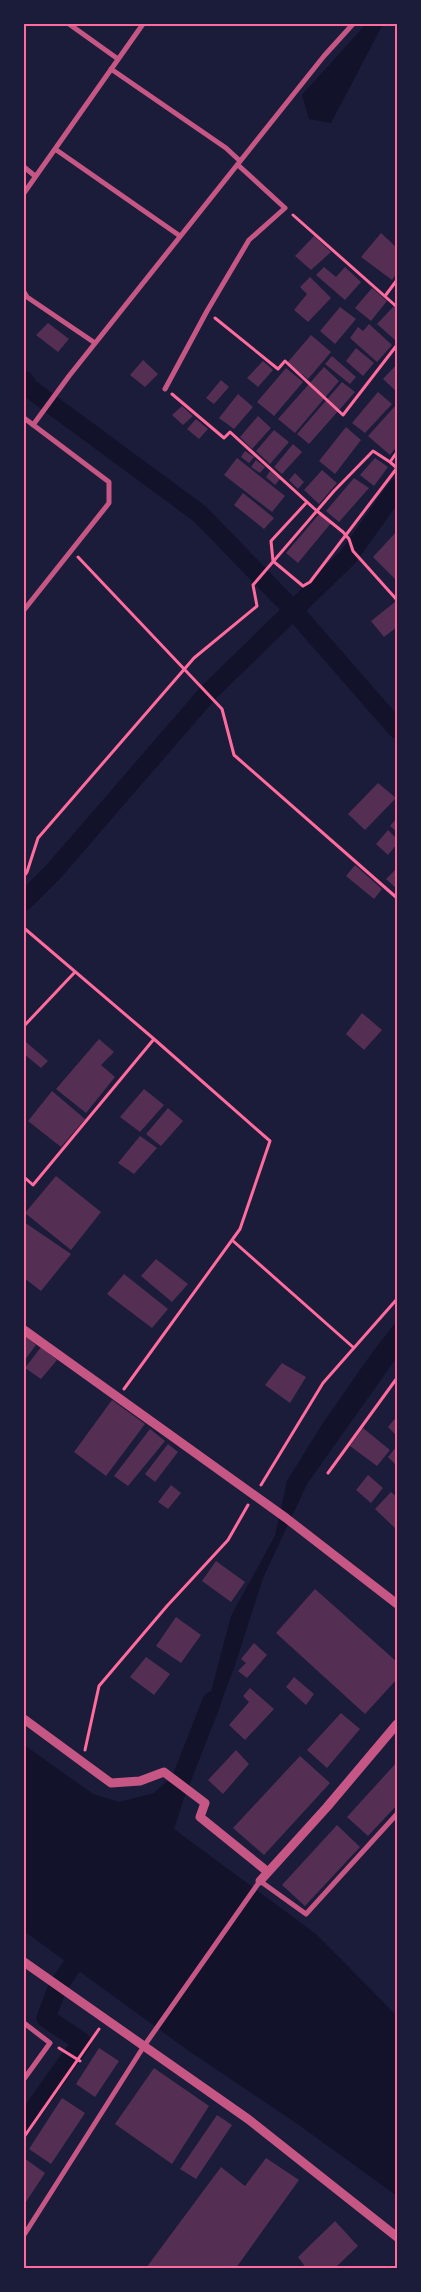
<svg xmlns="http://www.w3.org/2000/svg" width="421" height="2292" font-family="'IBM Plex Sans',sans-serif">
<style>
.water{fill:#12122b}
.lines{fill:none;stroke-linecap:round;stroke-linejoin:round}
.canal{stroke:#12122b;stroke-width:19}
.building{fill:#542f53}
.path{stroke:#ff6b9d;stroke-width:3}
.minor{stroke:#c65784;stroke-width:5}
.tertiary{stroke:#c65784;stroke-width:9}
.neatline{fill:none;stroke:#ff6b9d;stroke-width:2}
</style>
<rect width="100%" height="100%" fill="#1b1b3a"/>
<path class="water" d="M366,24H383L331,123L309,119L302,95Z
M397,1321V1357L307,1484L263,1578L234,1668L184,1798L174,1829L316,1934L397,2016V2196L299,2125L189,2051L24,1931V1745L93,1794L119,1802L154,1793L194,1756L231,1616L275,1536L287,1481L323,1423L374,1350Z"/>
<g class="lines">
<path class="canal" d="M24,380L29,388L200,514L294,611L397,729
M24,901L54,871L208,693L348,557L397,488
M179,1785L212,1701
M24,2123L82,2042L46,2018L58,1986L87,1945"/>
</g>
<path class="building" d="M381,233L397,248V273L392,280L361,257Z
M314,236L331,252L311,270L295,256Z
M324,267L336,277L345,267L361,282L345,300L316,275Z
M310,277L331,298L308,322L294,310L307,294L300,287Z
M372,288L387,301L371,321L355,308Z
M394,306L397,310V338L395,340L377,324Z
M340,307L356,319L335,344L320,331Z
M48,323L69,339L58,352L36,335Z
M369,324L392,345L377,362L350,338L358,327L363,331Z
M311,335L331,352L308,379L287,363Z
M356,348L374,363L363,376L346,361Z
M332,356L356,377L350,384L325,364Z
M143,360L158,374L145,387L130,375Z
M263,361L273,370L258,387L247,378Z
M397,364V392L383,379Z
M324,367L339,381L295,433L278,419Z
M286,368L303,382L274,416L257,402Z
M221,380L229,387L214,404L206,398Z
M342,382L355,392L309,444L297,434Z
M378,392L392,404L365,433L352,423Z
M238,394L253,407L234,429L219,418Z
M182,406L193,416L183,425L172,415Z
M395,406L397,409V446L390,455L368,436Z
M258,416L271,428L252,449L240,437Z
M196,419L208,429L199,439L187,429Z
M346,427L361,440L335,474L319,461Z
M274,430L289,442L270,464L256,451Z
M293,444L302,452L282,474L274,467Z
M245,451L254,457L249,463L241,457Z
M237,458L285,496L272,512L224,475Z
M375,458L388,467L374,486L360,475Z
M256,460L265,467L260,473L251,467Z
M322,470L337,483L319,504L304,490Z
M270,471L280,479L275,485L266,477Z
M295,473L304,482L298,489L289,480Z
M354,478L369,488L339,522L326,511Z
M243,493L274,518L264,529L234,505Z
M320,513L331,523L298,563L286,553Z
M397,531V581L373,557Z
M395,602L397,605V627L384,637L371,621Z
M378,783L396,798L365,830L348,814Z
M397,818V832L390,826Z
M388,830L397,839V844L388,855L376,844Z
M355,865L382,889L374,899L346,876Z
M397,868V889L386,879Z
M362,1013L382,1030L364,1050L346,1034Z
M99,1039L114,1052L101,1065L115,1077L86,1113L56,1089Z
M26,1042L48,1061L41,1068L24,1054V1044Z
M144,1089L164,1105L140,1132L120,1117Z
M52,1091L85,1119L61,1147L28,1121Z
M168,1108L183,1121L161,1146L146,1134Z
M140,1136L157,1148L134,1174L118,1163Z
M56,1176L101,1212L71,1250L25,1213Z
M24,1222L71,1254L41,1291L24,1278Z
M156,1259L188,1284L172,1302L141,1276Z
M124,1274L168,1309L152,1328L107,1294Z
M24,1335L36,1345L24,1361Z
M41,1347L57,1360L41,1379L25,1368Z
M282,1363L306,1377L290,1403L265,1385Z
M112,1400L145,1424L106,1476L74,1452Z
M397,1416V1436L388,1427Z
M363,1428L390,1450L377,1466L350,1446Z
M150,1429L165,1441L128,1486L114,1476Z
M168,1444L178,1452L155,1482L145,1474Z
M397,1446V1466L388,1457Z
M368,1475L383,1488L371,1503L356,1490Z
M171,1485L181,1493L168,1509L158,1502Z
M391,1492L397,1497V1530L375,1509Z
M216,1561L245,1582L231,1602L202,1581Z
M315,1589L397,1662V1679L365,1714L276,1633Z
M176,1617L201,1635L181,1663L156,1646Z
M254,1643L267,1655L247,1678L238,1671L246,1663L241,1659Z
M146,1657L170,1674L154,1695L130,1677Z
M294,1677L314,1694L306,1705L286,1687Z
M250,1688L274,1709L245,1740L229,1725L249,1702L243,1696Z
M341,1713L360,1729L327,1768L307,1750Z
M236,1750L249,1764L223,1794L208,1780Z
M300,1756L330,1783L264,1855L233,1828Z
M397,1762V1805L368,1836L347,1817Z
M337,1825L360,1847L305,1906L282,1885Z
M99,2048L119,2061L95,2097L76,2084Z
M154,2068L209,2106L172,2164L115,2124Z
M62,2098L85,2113L51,2164L29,2149Z
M217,2115L232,2125L196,2179L180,2169Z
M24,2158L45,2173L24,2205Z
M266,2158L299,2180L236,2268H146L221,2167L245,2186Z
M335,2221L358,2246L335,2268H306L298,2257Z"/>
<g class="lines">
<path class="path" d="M293,215L397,307
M385,296L397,280
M215,318L278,369L285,361L343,415L397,345
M172,394L224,438L230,432L317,511L343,532L349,539L353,551L397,600
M307,502L271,541L273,561L303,586L310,582L397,468L390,462
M78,557L222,709L234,755L397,898
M24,876L27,872L38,838L194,658L257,606L253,585L334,491L373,451L390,462L397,452
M24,928L154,1039
M24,1026L75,972
M24,1177L33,1185L154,1039L270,1141L240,1229L124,1389
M232,1240L354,1348
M328,1473L397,1378
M261,1485L323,1383L397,1299
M85,1750L99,1686L167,1606L228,1540L248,1505
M59,2048L80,2061
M24,2137L99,2029"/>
<path class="minor" d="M69,24L118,59
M111,69L226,148L240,161
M55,149L180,236
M24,167L35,176
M24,193L143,24
M24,292L27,297L95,343
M165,389L207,311L249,240L285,208L238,165
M24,418L109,482V503L24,610
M33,425L69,376L324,56L353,24
M24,2023L50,2043L24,2079
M24,2235L144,2046L260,1881L306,1914L397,1814
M24,2267L25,2268"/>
<path class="tertiary" d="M24,1330L286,1518L397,1604
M24,1719L111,1783L140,1781L164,1772L205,1803L200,1817L268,1872
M260,1881L327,1807L397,1724
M24,1962L248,2119L397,2237"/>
</g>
<rect width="421" height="2292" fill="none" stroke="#1b1b3a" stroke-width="50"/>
<rect x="25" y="25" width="371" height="2242" class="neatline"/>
</svg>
